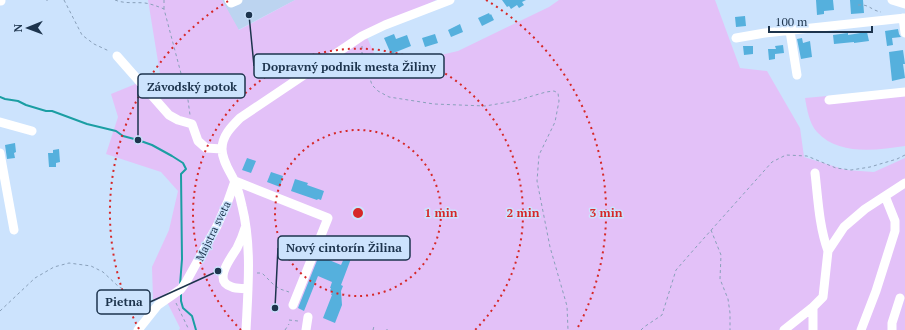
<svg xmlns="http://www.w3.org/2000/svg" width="905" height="330" font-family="'PT Serif',serif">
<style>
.built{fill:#bcd4f0}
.green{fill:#e3c1f8}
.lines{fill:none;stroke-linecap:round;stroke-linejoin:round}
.stream{stroke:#1b9ea3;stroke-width:2}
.building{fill:#55b0dd}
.path{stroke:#89a0ba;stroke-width:1;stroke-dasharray:3 3;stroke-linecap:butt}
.minor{stroke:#fff;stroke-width:9}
.ring{fill:none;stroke:#d62828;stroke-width:2;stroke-dasharray:2 4}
.labels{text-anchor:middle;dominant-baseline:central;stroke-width:3;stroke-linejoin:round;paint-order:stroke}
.street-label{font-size:11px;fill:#1d344d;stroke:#cce3fd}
.centre{fill:#d62828;stroke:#cce3fd;stroke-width:2}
.ring-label{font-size:12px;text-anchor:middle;font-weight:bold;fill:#d62828;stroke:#cce3fd;stroke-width:3;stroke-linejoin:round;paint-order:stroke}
.leader{fill:none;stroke:#1d344d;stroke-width:1.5}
.callout-dot{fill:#1d344d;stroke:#cce3fd;stroke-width:1.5}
.callout{fill:#cce3fd;stroke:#1d344d;stroke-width:1.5}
.callout-label{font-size:12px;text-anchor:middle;font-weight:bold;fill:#1d344d}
</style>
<rect width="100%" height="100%" fill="#cce3fd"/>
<path class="built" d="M222,0H295L238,30Z"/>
<path class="green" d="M148,0H222L239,30L295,0H436L366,35L381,69L458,51L549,7L559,0H715L740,68L767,71L800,128L804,157L846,170L874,172L905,158V330H179L180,328L168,304L153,299L152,267L169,230L178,191L161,172L106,154L118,117L111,94L160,74Z
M905,89V146C877,150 839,156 817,132C809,123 807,109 805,98Z"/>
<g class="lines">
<path class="stream" d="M0,97L5,99L18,101L26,105L46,111H52L87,124L116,131L123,136L138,140L152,145L172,156L183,163L186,169L181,174L182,259L180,285
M181,293V301L183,308L192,316L196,330"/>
</g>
<path class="building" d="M502,0H526L522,2L524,5L519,8L517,5L511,9L509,6L507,7Z
M816,0H833L834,10L824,11V14L817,15Z
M850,0H863L864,13L851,14Z
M489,13L490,15L491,14L494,20L482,26L478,18Z
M745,16L746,26L736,27L735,17Z
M460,24L463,32L451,37L448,30Z
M898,29L899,34L901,37L892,38L893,45L887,46L885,31Z
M867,32L869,41L854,43V42L834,44L833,35L848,33V35Z
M394,34L396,39L407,35L411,46L391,54L384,38Z
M435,34L438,43L425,47L422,38Z
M802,38L803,43L810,41L812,57L801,59L797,39Z
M783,45L784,53L775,54V59L769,60L768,49H776L775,46Z
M743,46H753V54L744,55Z
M903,50L905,64H903L905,78L892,81L889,52Z
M15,143L16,152L14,153L15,158L7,159L5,145Z
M59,149L60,162L56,163V167H49L48,153H53V150Z
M247,158L256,161L251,173L242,170Z
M271,172L283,176L280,187L267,182Z
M295,179L308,183L307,185L324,191L321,200L318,199L317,200L291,191Z
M346,254L352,256L341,285L343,286L341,291L342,305L335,323L323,318L332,295H331L332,292L330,291L331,288H330L332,282L318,276L304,311L298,308L318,258L322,257L341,265Z"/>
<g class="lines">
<path class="path" d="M46,0H48
M64,0L82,35L94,44L109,51
M115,0C125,4 134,2 145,3C151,4 157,6 164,9L188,100L190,115
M858,5C870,4 870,10 881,12
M164,9V0
M362,46V53L372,85L378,91L389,97L434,104L485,106L515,101L546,92L554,91L558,93L559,101L555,122L539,155L537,181L550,247L567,306L568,330
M711,230L721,255L720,279L728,299L730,313V330
M257,273H262L274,285L280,289L289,292
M176,303L189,330
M0,311L35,278L54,267L69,263L91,266L103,272L119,287L151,301
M289,320L298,321
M285,330L289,324
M373,330L374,326
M387,330V329
M641,330L644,327L662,315L676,270L697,246L772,162L786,155L807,156L836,168L851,170L870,167L897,159L905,155"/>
<path class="minor" d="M229,0L231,3L238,0
M892,0L905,4
M0,1H1
M903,18L905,33
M790,31L797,75
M736,38L765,33L905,18
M117,56L169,115L178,120L192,124L198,141L206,148L222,149
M829,100L905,92
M0,122L32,131
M0,153L14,230
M815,173C818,199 819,226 828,251
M885,196L905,183
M245,228C243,235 240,242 237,248C231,258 212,281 232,287C237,289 243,288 248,289
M138,330L158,305L181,289L186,282L217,226L228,201L235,181L328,218L293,305
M246,330C248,289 252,246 242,206C240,197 238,188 234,180C229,170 222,160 222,149C222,136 231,127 240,118L362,36L385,25L450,0
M306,330L308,317
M784,330L813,307L823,297L828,251L844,227L865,209L885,196L895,221V231L876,291L861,330
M813,330V307
M892,330V323L900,298"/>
</g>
<g class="ring">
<circle cx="358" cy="213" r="83"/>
<path d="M241 330A165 165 0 1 1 475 330"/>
<path d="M139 329A248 248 0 0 1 230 0M486 0A248 248 0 0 1 577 329"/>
</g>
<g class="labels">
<g class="street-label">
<text transform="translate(213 231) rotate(-64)">Majstra sveta</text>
</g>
</g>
<circle cx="358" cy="213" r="6" class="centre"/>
<g class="ring-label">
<text x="441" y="217">1 min</text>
<text x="523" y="217">2 min</text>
<text x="606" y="217">3 min</text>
</g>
<path class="leader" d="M249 15L254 66M138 140L138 86M275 308L278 248M218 271L150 302"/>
<g class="callout-dot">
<circle cx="249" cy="15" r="4"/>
<circle cx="138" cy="140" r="4"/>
<circle cx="275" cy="308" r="4"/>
<circle cx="218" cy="271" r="4"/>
</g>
<g class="callout">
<rect x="254" y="54" width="190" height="24" rx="4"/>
<rect x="138" y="74" width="107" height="24" rx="4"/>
<rect x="278" y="236" width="132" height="24" rx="4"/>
<rect x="97" y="290" width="53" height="24" rx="4"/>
</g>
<g class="callout-label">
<text x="349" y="71">Dopravný podnik mesta Žiliny</text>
<text x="192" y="91">Závodský potok</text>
<text x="344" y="252">Nový cintorín Žilina</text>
<text x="124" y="306">Pietna</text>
</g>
<g transform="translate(28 28) rotate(269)" stroke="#cce3fd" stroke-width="3" paint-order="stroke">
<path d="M0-3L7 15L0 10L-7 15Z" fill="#1d344d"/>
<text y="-6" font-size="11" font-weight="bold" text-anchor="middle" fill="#1d344d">N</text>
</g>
<path d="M769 26v6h103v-6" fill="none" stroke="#1d344d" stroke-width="2"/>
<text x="775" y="26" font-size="12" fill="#1d344d" stroke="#cce3fd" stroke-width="3" paint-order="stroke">100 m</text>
</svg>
